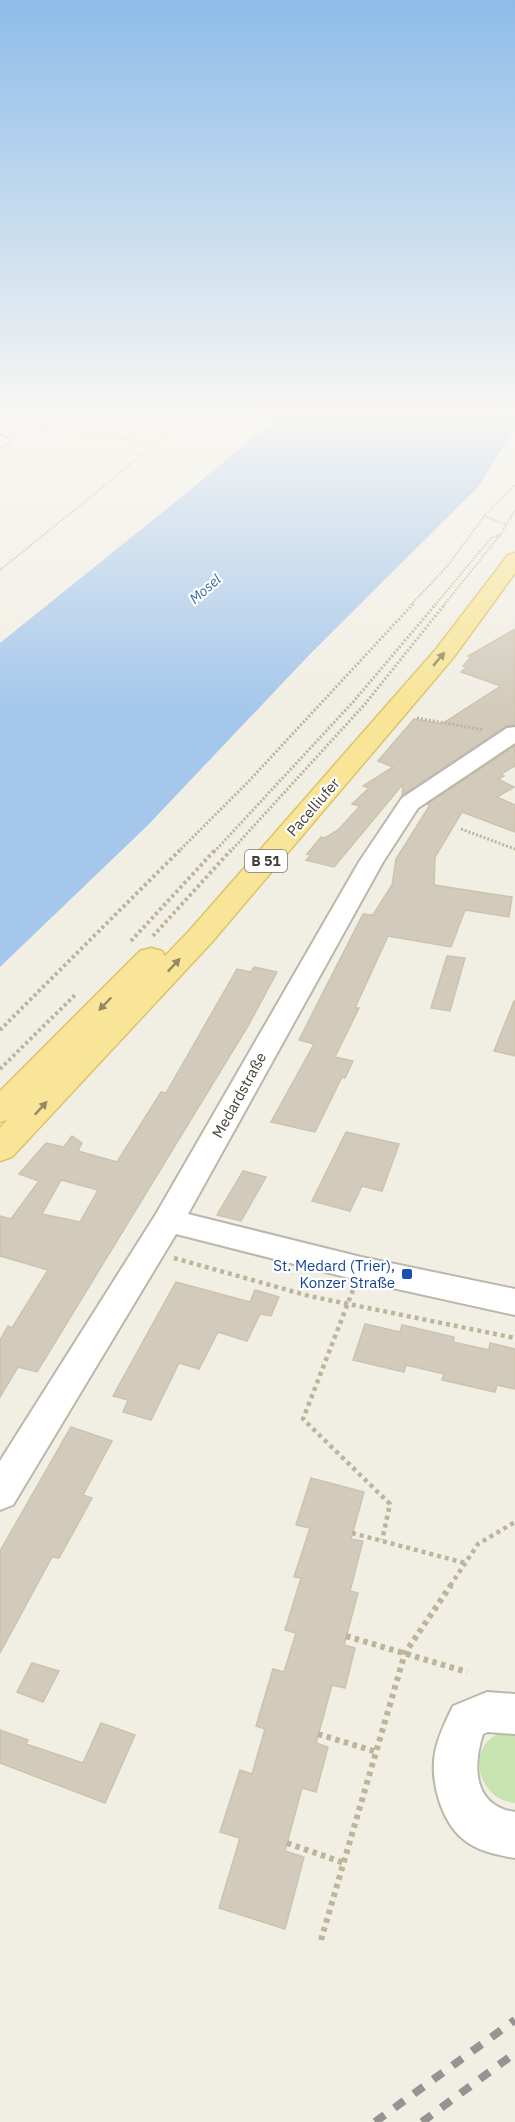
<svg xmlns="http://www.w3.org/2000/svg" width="515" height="2122" font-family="'IBM Plex Sans',sans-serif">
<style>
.green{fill:#c7e3af}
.water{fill:#a4c7eb}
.building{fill:#d2cbbb;stroke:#ccc3ae;stroke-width:1.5;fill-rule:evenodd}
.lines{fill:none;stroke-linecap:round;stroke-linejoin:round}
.minor-casing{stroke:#bcb7a8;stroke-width:4}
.major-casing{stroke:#dcc368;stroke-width:3}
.path-far4{stroke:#bdb49a;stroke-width:2;stroke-dasharray:1.5 1.5;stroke-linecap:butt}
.path-far3{stroke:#bdb49a;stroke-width:3;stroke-dasharray:2 2;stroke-linecap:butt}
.path-far2{stroke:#bdb49a;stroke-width:4;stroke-dasharray:3 3;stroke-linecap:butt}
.path-far1{stroke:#bdb49a;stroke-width:4.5;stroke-dasharray:4 4;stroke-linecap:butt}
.path{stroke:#bdb49a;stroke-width:6;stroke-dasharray:4.5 4.5;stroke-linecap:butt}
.minor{fill:#fff;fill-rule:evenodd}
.major{fill:#f8e597;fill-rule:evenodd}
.rail{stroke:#949494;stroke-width:8;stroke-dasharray:12 12;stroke-linecap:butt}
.oneway{fill:#948a61}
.transit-dot{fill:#1a4fb4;stroke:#fff;stroke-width:2}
.labels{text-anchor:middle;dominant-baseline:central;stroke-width:4.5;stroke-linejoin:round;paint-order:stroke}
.far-water-label{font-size:14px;font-style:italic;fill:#356da7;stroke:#fff}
.shield{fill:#fff;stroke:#7b7972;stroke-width:1.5}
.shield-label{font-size:14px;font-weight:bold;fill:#433f35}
.street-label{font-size:15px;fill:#433f35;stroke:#fff}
.transit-label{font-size:15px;fill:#164399;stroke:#fff;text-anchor:end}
</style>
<rect width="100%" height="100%" fill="#f1eee4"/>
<path class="green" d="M515,1730V1803C474,1800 461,1734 515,1730Z"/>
<path class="water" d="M281,414H515V427L479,486L311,653L148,825L0,967V643L184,495Z"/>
<path class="building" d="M515,629V725L506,726L402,795L403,784L334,867L306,860L311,855L307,854L321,837L325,838L338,830L360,806L352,804L369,788L363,786L393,767L378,761L414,719L442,724L501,686L461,672L467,667L463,666L471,657L468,656Z
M515,746V766L501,774L504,776L498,779L514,787L497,797L515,805V832L462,812L435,857L434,885L512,897L509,917L465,910L451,947L388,936L355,1008H359L335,1057L353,1061L345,1078L342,1077L315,1132L271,1122L314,1044L299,1040L363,914L373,915L392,885L396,859L430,805L427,804Z
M447,956L465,958L450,1011L431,1008Z
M254,967L277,972L248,1026L37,1372L18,1367L0,1397V1340L8,1326L12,1328L48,1270L0,1256V1216L11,1219L39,1181L19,1174L46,1143L64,1147L72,1136L82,1143L78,1151L117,1162L161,1092L166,1093L237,969L251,972ZM61,1180L98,1190L80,1222L42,1214Z
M514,1001H515V1056L494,1051Z
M346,1132L399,1144L382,1191L362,1186L350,1211L312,1201Z
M243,1171L266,1177L241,1221L217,1215Z
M176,1282L250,1302L255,1290L279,1297L271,1316L260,1314L247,1341L218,1332L199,1369L179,1363L151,1420L123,1412L128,1400L113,1396Z
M365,1324L400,1332L402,1325L454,1337L453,1342L489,1350L490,1343L515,1349V1389L497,1385L495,1392L442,1380L444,1374L406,1365L404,1372L353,1360Z
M71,1427L112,1441L83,1495L92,1498L79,1522L59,1558L52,1557L0,1653V1551Z
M311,1478L364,1492L351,1539L363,1541L350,1591L358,1593L344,1645L355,1648L345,1688L332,1685L316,1743L328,1747L316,1792L302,1788L285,1851L304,1857L285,1929L219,1908L240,1838L220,1832L240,1770L252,1774L265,1729L256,1726L273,1669L284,1672L296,1633L285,1630L301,1578L294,1577L310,1528L296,1525Z
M32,1663L59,1671L43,1702L17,1692Z
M101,1723L135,1735L105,1803L0,1763V1730L28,1740L26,1744L83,1763Z"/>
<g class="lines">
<g class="minor-casing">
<path id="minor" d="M0,414L45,417L55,414H77L75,417L45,425L0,420Z
M0,435L10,441L0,447Z
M515,727V743L418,808L383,862L188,1214L361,1257L515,1289V1315L361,1281L176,1234L13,1505L0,1510V1461L156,1214L359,862L402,798L507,728Z
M487,1692L515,1694V1734L488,1732L483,1734C472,1768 474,1806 515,1812V1858C497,1855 477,1851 463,1839C441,1821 430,1780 435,1753C438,1736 446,1721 453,1706Z"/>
</g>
<g class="major-casing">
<path id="major" d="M515,553V573L453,658L212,942L12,1157L0,1161V1128L7,1120L0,1122V1091L140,951L151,948L162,951L165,956L190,930L437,648L508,555Z"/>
</g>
<path class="path-far4" d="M69,431L154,443
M484,516L507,525
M0,570L108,483L188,414
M411,605L450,563L484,516L515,484
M435,605L491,538L500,535
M444,605L501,534L515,510"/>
<path class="path-far3" d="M417,718L484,730
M461,829L515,849
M178,852L248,782L413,604
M214,852L353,702L436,604
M230,852L365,704L445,604"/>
<path class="path-far2" d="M153,936L231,850
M131,941L215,850
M0,1030L180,850
M0,1069L76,994"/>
<path class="path-far1" d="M174,1258L309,1296L515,1338
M353,1290L303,1419L390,1504L382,1540
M352,1533L465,1563
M450,1586L478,1544L515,1522"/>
<path class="path" d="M346,1636L467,1672
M318,1734L377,1752
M287,1843L344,1863
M321,1940L405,1653L451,1585"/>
<use href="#minor" class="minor"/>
<use href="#major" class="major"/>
<path class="rail" d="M375,2122L515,2020
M422,2122L515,2053"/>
</g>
<defs><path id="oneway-solid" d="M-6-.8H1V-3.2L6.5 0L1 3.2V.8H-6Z" transform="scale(1.5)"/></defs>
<g class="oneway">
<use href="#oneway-solid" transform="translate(439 659) rotate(-50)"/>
<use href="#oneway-solid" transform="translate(174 965) rotate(-47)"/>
<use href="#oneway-solid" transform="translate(105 1004) rotate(134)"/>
<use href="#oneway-solid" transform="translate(41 1108) rotate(-47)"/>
</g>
<linearGradient id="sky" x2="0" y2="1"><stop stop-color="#8dbce9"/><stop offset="0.58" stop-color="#f9f7f3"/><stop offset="1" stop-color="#f9f7f3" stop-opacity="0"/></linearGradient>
<rect width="515" height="711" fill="url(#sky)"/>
<rect class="transit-dot" x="401" y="1268" width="12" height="12" rx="3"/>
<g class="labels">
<g class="far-water-label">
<text transform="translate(205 589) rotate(-41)">Mosel</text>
</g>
<rect class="shield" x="245" y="850" width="42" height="22" rx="4.5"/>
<g class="shield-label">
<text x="266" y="861">B 51</text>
</g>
<g class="street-label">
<text transform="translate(313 807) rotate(-49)">Pacelliufer</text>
<text transform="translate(239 1095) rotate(-61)">Medardstraße</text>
</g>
<g class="transit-label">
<text x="395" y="1265">St. Medard (Trier),<tspan x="395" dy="17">Konzer Straße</tspan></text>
</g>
</g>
</svg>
